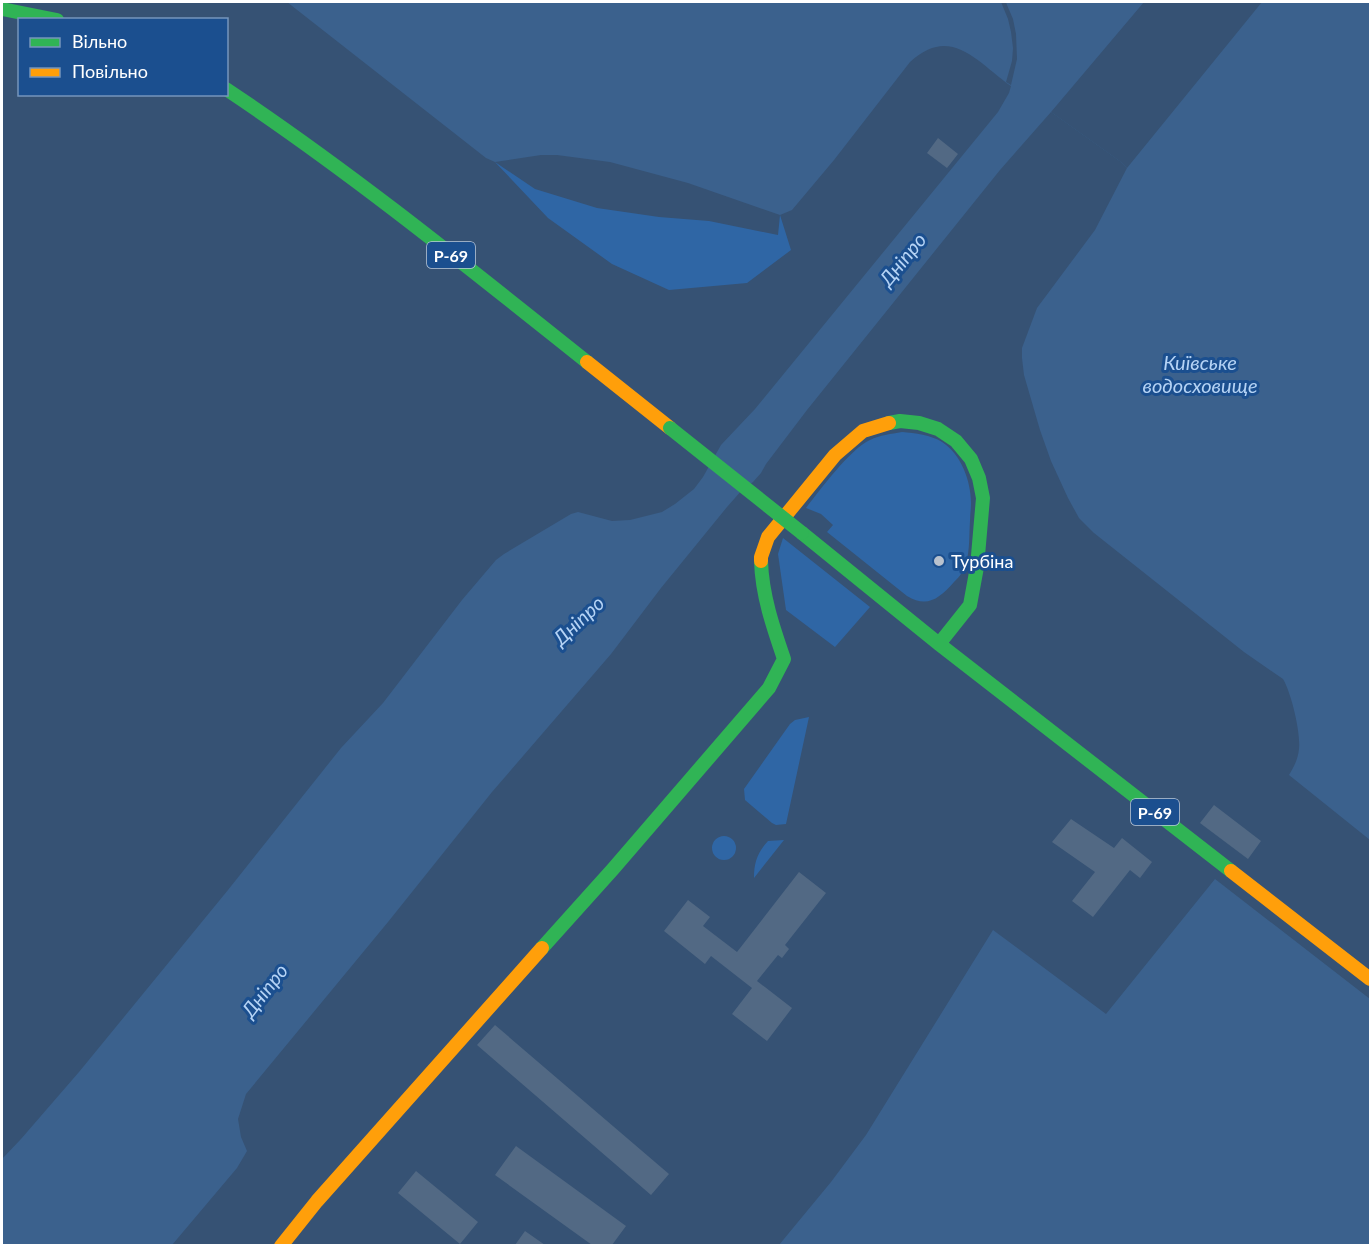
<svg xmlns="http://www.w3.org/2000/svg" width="1372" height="1247" font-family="Lato,sans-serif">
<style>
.green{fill:#2f66a5}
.water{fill:#3b618d}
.pier{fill:#365274}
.building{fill:#526984}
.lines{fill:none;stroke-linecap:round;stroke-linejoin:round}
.fast{stroke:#30b455;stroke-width:14}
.slow{stroke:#ff9f0a;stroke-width:14}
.fast-bridge{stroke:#30b455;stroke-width:14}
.poi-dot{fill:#b9c2ce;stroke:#1b4f8f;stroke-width:2}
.labels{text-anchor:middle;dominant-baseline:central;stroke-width:6;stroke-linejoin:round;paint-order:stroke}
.shield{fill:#1b4f8f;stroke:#bbcadd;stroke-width:1.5}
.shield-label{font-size:16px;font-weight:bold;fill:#fff}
.poi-label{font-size:18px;fill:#fff;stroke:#1b4f8f;text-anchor:start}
.water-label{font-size:20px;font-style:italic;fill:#b5d3f5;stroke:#1b4f8f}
</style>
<rect width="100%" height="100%" fill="#365274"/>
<path class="green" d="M495,162L535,189L597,208L659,217L709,221L778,235L780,215L791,250L747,283L669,290L612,264L548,218Z
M902,432C915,433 931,435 942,442C961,454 971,481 971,503C971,509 970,515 970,521C969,535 970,550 966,563C964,571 960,576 954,582C939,599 927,608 907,596L827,532L833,525L821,514L806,508C820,490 850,449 870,440C880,435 891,434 902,432Z
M783,538L870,607L835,647L786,610L778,554Z
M809,717L786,824L776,825L772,823L745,800L744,789L790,724L795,720Z
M712 848a12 12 0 1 1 24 0a12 12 0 1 1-24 0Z
M784,840L754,878C754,863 757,853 768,841Z"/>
<path class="water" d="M287,2H1370V840L1289,775C1294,767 1298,759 1299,749C1301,733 1291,692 1283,679L1244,652L1094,533L1079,518L1068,498L1051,461L1040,430L1024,375L1022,358V348L1037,308L1095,230L1127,168L1121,162L1051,112L1000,170L807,410L766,464L761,473L753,482L742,490L727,507L661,588L611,654L492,792L388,922L246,1094L238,1119L241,1137L247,1151L237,1168L172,1245L2,1246V1159L21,1139L79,1072L228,890L341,748L383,703L462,600L496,560L504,554L571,514L578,512L612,521L630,520L662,512L675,504L694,489L703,477L721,445L755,409L998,112L1009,93L1011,86C977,62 951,24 910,62L834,160L792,210L780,215L688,183L610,162L557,155H541L495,162L486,158Z
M1215,879L1370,999V1245H779L831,1182L866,1135L993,930L1106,1014Z"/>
<path class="pier" d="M1001,2H1006L1007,5L1013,19L1016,34L1017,59L1011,85L1006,82L1012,61L1013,48L1011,32L1008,19Z
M1144,2H1262L1127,168L1121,162L1051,112Z"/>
<path class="building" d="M938,138L958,154L947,168L927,153Z
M1214,805L1261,841L1248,859L1200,823Z
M1071,819L1114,848L1122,838L1152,862L1140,878L1130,870L1093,917L1072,901L1095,872L1052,842Z
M799,872L826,893L785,945L789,949L782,958L778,955L757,981L792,1008L767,1041L732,1014L752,988L711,956L705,964L664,931L688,900L710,917L703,926L737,952Z
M495,1025L669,1174L651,1195L477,1045Z
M516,1146L626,1226L612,1245H592L495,1175Z
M416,1171L478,1222L460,1244L398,1193Z
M525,1231L545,1245H515Z"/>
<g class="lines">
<path class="fast" d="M2,9L57,20
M226,89C352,173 469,268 587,362
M889,423L900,421L919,423L938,429L956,441L971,459L979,478L983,498L977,567L970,605L939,644
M802,533L939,644L1231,871
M542,948L613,869L769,688L784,659C773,627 762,595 761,561"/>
<path class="slow" d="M587,362L670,428
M761,561V557L768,537L835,455L863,431L889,423
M1231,871L1370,979
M281,1246L317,1201L542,948"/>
<path class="fast-bridge" d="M670,428L802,533"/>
</g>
<circle class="poi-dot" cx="939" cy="561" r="6"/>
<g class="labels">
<g class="shield">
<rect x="427" y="242" width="48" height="26" rx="4.5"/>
<rect x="1131" y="799" width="48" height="26" rx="4.5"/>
</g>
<g class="shield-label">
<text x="451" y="255">Р-69</text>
<text x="1155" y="812">Р-69</text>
</g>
<g class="poi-label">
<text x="951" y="561">Турбіна</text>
</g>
<g class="water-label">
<text transform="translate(902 259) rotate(-51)">Дніпро</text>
<text x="1200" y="362">Київське<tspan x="1200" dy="23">водосховище</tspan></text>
<text transform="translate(578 620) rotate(-43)">Дніпро</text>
<text transform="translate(264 990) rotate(-52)">Дніпро</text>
</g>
</g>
<rect width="1372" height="1247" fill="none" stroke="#ffffff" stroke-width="6"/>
<rect x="18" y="18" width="210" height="78" fill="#1b4f8f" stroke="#7695bc" stroke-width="1.5"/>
<rect x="30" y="38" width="30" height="9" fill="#30b455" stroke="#7695bc" stroke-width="1.5"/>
<text x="72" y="48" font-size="18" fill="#ffffff">Вільно</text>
<rect x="30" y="68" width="30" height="9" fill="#ff9f0a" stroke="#7695bc" stroke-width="1.5"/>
<text x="72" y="78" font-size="18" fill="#ffffff">Повільно</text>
</svg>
